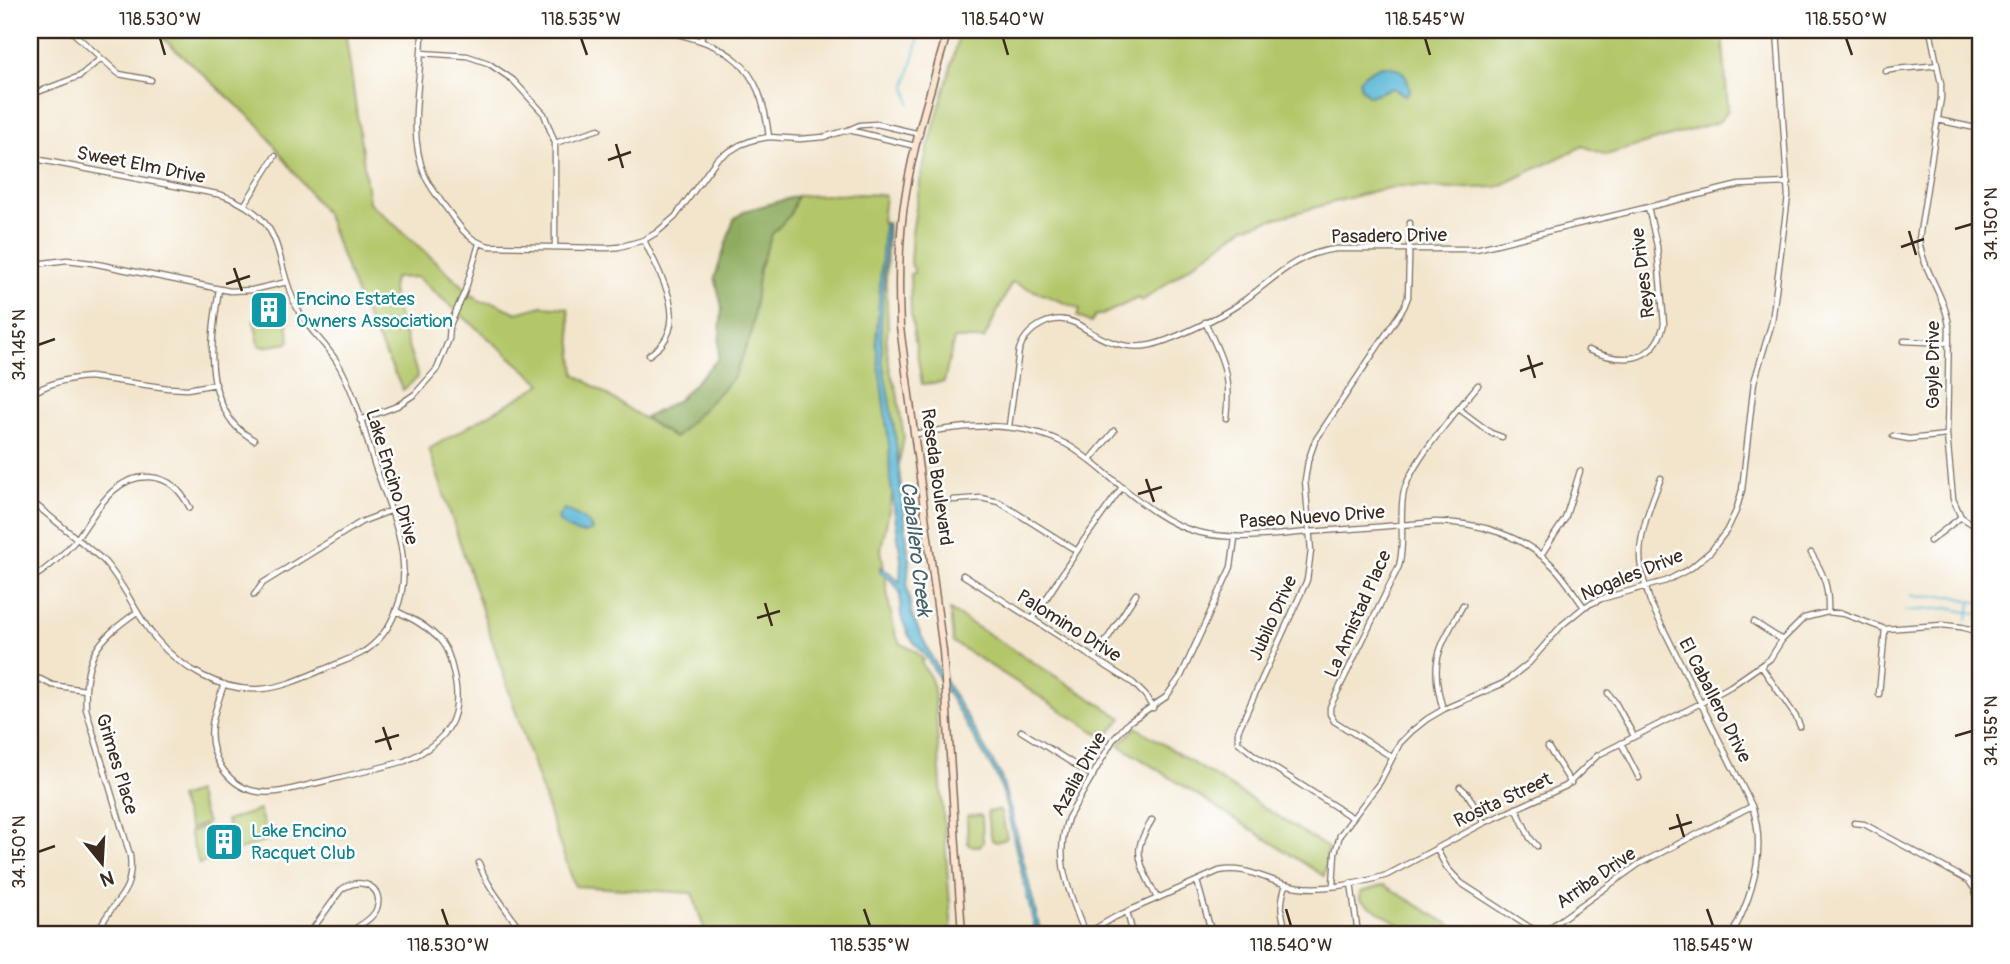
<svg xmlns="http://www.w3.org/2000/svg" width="2010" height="964" font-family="Pangolin,sans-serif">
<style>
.green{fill:#b3c76b;stroke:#777844;stroke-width:2}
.forest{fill:#8eac5f;stroke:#646b3e;stroke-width:2}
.water{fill:#58b7d6;stroke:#4a707a;stroke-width:2}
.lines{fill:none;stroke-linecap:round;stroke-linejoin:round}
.stream{stroke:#58b7d6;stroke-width:2}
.minor-casing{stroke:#7b6b5b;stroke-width:7}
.secondary-casing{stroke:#7b6b5b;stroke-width:9}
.minor{stroke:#fff;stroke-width:4.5}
.secondary{stroke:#fde4d1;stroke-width:6}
.ticks{fill:none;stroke:#3b2a1e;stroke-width:2.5}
.labels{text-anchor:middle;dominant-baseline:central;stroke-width:5;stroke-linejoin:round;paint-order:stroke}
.street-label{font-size:19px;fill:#3b2a1e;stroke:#fff}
.culture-label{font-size:19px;fill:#0d838f;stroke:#fff;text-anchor:start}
.water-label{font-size:21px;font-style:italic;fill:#476268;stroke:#fff}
.neatline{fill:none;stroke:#3b2a1e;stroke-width:2.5}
.ticks-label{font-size:18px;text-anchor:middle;fill:#3b2a1e}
</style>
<rect width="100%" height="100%" fill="#fff"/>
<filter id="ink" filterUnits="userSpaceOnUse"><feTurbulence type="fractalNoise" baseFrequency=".0143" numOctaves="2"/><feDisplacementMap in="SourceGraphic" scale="14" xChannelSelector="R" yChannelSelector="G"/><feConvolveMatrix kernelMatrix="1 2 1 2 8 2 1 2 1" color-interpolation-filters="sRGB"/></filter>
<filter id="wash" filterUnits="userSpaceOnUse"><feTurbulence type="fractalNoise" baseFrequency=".00686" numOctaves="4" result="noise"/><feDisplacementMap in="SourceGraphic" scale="28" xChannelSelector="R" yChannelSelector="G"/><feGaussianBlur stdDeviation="1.57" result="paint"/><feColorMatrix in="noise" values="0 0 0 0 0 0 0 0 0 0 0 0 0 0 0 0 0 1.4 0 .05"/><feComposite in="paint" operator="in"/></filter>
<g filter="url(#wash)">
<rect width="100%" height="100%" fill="#f2e5cc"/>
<path class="green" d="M154,30H345L369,202L463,286L468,294L474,296L481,302H493L517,313L542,306L568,308L575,374L674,438L734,377L751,335L759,269L772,234L790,215L797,196L858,194L885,195L882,222L888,223L886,285L888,328L886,343L890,371L897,391L904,438L881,549L889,604L896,636L900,643L915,651L924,660L921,662L931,679L934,689L952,934H706L692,893L575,886L557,837L429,449L542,384L417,277L394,278L392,289L394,302L418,377L403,390L361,306L326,215L259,125Z
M961,30H1722L1728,110L1719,122L1606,155L1583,146L1498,187L1450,189L1402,186L1378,190L1245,227L1142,301L1138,298L1102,315H1096L1091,323L1077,316L1080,309L1012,282L984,339H954L944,382L922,384L911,316L910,274L914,273V269L910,264L912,233L922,170Z
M282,311L285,313L290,340L288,343L263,347L259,345L254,320L256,316Z
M950,610L1122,718L1105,738L953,642Z
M1136,727L1328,848L1324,876L1119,745Z
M196,792L207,823L190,829L179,798Z
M259,810L269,840L236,851L226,821Z
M999,810L1001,812L1007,837L1006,839L996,842L992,840L987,815L988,812Z
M980,815L982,817L983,843L980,846H970L968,844L967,818L968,816Z
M206,826L217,858L199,864L189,832Z
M1384,885L1465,934H1415L1360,900V892Z"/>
<path class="forest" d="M797,196L790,215L772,234L759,269L751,335L734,377L675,438L645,418L678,400L718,359L722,307L715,277L734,219L745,211Z"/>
<path class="water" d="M1381,66C1400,66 1407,71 1410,91L1405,95L1392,88L1369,96L1361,88L1359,80L1366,73Z
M884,224H887L881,327L882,358L895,434L909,560L907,587L912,616L931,656L1000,774L1012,814L1041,934H1036L1003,793L997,777L927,658L909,636L901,616L900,592L893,582L880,572V567L890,573L900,582L901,559L890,478L889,445L876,344Z
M564,509C573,513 590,520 592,530C581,538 565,529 557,519Z"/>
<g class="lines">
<path class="stream" d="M910,103L906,86L921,30
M1911,595L1919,597L1953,596L1971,601
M1905,611L1948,608L1980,615
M1967,620L1971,601L1980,603"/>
</g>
</g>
<g filter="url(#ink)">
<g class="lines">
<g class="minor-casing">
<path id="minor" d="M70,30L119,74L151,80
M422,30C422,78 406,130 425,176C431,189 441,201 449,212C461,229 469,241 489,246L608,248L619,247L644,240L656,233L675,217L717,159L740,145L753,140L769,137L800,139L824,137L848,130L860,125L877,124L920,134
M660,30C730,45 760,62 769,137
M1930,30L1941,84V98L1919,239C1922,270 1945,295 1949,326L1947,435L1953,499L1961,517L1980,529
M701,40L703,30
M421,53L467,56L488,63L513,80L544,114L555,143V247
M1885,71C1902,67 1919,68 1937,65
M30,95L80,76L100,59
M1938,120L1980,129
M849,130L915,146
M555,143L599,129
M30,158L222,195C291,220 271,260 299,312C309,330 326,344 337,362C356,393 364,432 375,466C385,494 402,534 403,563C406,595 393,632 365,651C352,659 335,664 322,670C303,678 281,688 261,689C222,692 180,668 156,639C135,614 125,584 103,560L30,500
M245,204L275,156
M644,240C657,269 687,314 662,344C659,348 653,352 649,355
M30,268L43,263L67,260L92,263L230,291L252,290L287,282
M219,289C212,333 203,384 233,423C238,430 246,435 254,440
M1205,322C1223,359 1231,375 1226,418
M1904,341L1949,343
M1588,350C1621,363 1654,365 1664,324L1657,246L1648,207
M30,395C48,383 67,378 90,377L168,388L187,389L216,384
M1459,409L1491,433L1502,437
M360,420L397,406L415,394L437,369L449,339L450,325L465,291L479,244
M1009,426L1019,350C1027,327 1053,313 1075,323C1087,329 1097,337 1109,341C1122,346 1137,348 1151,345C1173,340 1220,317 1239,304C1273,281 1292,254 1336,249H1476L1739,185L1789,183
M915,434C967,425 1017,419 1066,444C1084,454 1100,469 1116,482C1140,502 1166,524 1197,532C1234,541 1271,535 1308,532C1350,529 1393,526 1435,522C1479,522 1523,535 1554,567C1566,579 1574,594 1584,607
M1893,436L1909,439L1947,435
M1090,460L1114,431
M1661,478C1651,503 1636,540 1641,567C1643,580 1647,592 1651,604L1752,806C1767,850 1753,895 1732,934
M953,500L981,498L999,502L1077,551
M1930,541L1961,517
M1811,553C1824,574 1829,587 1828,612
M1541,555L1565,519L1580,471
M963,575L1133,683L1145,695L1153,708
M30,580C47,569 62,556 75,541C95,515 111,476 149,477C170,478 181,491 190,508
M254,595L263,583L361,522L390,511
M1033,619L1084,540L1122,487
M1754,622L1782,640
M1095,658L1136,594
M1761,666L1796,717L1800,726
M40,679L52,685L85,690
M224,684C220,697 214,711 212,725C208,753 225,784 254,791C275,796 297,787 317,783C346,776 376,769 405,761C447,742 465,718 453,671C450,658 447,646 437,637C425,625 411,618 396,611
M1608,693L1615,702L1634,736
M1879,694L1885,629
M1443,709C1428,660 1440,647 1463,605
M1021,731L1093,776
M1621,743L1639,778
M1548,747L1571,783
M1392,757L1334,721L1330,714V707L1399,566C1406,541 1398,516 1404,491C1412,461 1457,411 1478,385
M1460,787L1467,793L1484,823
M1516,808L1530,838L1537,846
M1353,818L1254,755L1238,742V731L1307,580L1311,551L1305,480L1308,461L1315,441L1404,307L1408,297L1410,223
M1152,820C1148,827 1142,836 1140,845C1136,861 1150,884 1157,898
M1854,823L1864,824L1969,881L1975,890L1980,907
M1436,848L1447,868L1461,883L1529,927L1538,931L1549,928L1639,864L1752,806
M479,863C487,888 509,911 523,934
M1197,881L1212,934
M1351,883L1358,934
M1286,885C1279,905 1281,914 1287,934
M1333,885L1335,853L1340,835L1380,782L1400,743L1412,731L1427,719L1444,709L1504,683L1529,663L1562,625L1584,607L1601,599L1666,581L1691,568L1711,551L1727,530L1736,511L1742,490L1754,382L1772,322L1788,196L1777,30
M1127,912L1133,934
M97,934C110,900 135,898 130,855L86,709C83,657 97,640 137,612
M309,934L341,890C360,875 384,887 377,908C373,920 356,927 347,934
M1085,934C1070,893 1053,861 1068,818L1113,740L1129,722L1166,697L1181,676L1231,567L1235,538
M1086,934L1115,917L1219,871C1245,865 1265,880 1289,885C1316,892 1360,884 1387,875L1484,823L1566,786L1598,755L1701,703L1731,686L1770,659L1782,640L1804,618L1828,612L1844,614L1885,629L1942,625L1961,627L1980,632"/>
</g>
<g class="secondary-casing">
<path id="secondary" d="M948,30C933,83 915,137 906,192C898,237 898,282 900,327L943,651L962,934"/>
</g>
<use href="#minor" class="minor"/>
<use href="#secondary" class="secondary"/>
</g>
</g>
<path class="ticks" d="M160,38L165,55M581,38L587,55M1003,38L1008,55M1425,38L1430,55M1846,38L1852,55M616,144L623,168M608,160L631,152M1955,229L1972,224M1909,231L1916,255M1901,247L1924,239M234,268L242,291M226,284L250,276M38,345L55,339M1528,355L1535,378M1520,371L1543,363M1146,479L1154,502M1138,494L1162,487M765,603L772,626M757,618L780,611M383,727L391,750M1955,736L1972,731M375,742L399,735M1677,814L1684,837M1669,829L1692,822M38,852L55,846M442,909L448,926M864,909L870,926M1286,909L1291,926M1707,909L1713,926"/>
<defs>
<g id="building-square" transform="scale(2.0125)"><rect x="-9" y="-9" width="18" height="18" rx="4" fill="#0f9aa8" stroke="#fff"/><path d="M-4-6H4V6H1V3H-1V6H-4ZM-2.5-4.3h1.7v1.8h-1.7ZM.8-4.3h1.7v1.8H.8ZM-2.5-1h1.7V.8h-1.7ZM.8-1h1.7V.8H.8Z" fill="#fff"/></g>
</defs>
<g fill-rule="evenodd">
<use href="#building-square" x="269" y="310"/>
<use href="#building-square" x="224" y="842"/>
</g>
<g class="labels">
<g class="street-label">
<text transform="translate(141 165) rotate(11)">Sweet Elm Drive</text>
<text transform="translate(1389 236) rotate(-1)">Pasadero Drive</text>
<text transform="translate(1643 273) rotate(-97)">Reyes Drive</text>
<text transform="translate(1933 365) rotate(-90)">Gayle Drive</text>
<text transform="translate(392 477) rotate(73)">Lake Encino Drive</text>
<text transform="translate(937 477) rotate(82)">Reseda Boulevard</text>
<text transform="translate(1312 517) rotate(-4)">Paseo Nuevo Drive</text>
<text transform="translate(1632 575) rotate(-22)">Nogales Drive</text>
<text transform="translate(1358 614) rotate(-66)">La Amistad Place</text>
<text transform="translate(1273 618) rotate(-66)">Jubilo Drive</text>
<text transform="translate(1069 626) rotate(32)">Palomino Drive</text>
<text transform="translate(1715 700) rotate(63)">El Caballero Drive</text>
<text transform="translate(117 764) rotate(73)">Grimes Place</text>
<text transform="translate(1079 774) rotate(-61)">Azalia Drive</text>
<text transform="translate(1503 800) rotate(-25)">Rosita Street</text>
<text transform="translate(1596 878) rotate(-35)">Arriba Drive</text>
</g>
<g class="culture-label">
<text x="296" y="299">Encino Estates<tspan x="296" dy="22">Owners Association</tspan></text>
<text x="251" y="831">Lake Encino<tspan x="251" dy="22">Racquet Club</tspan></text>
</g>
<g class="water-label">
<text transform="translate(916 549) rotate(83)">Caballero Creek</text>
</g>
</g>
<rect width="2010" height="964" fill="none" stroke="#fff" stroke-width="77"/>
<g transform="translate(102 863) rotate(162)" stroke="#ffffff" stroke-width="5" paint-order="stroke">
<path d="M0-5L12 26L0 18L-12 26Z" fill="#3b2a1e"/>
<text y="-10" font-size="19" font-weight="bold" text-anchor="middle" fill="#3b2a1e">N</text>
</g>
<rect x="38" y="38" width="1934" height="888" class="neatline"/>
<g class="ticks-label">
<text x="160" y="25">118.530°W</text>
<text x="581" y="25">118.535°W</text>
<text x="1003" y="25">118.540°W</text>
<text x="1425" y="25">118.545°W</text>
<text x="1846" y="25">118.550°W</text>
<text transform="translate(1991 224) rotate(-90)" y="6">34.150°N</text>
<text transform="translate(19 345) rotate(-90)" y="6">34.145°N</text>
<text transform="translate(1991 731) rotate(-90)" y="6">34.155°N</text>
<text transform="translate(19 852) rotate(-90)" y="6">34.150°N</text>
<text x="448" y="951">118.530°W</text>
<text x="870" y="951">118.535°W</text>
<text x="1291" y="951">118.540°W</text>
<text x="1713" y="951">118.545°W</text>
</g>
</svg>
